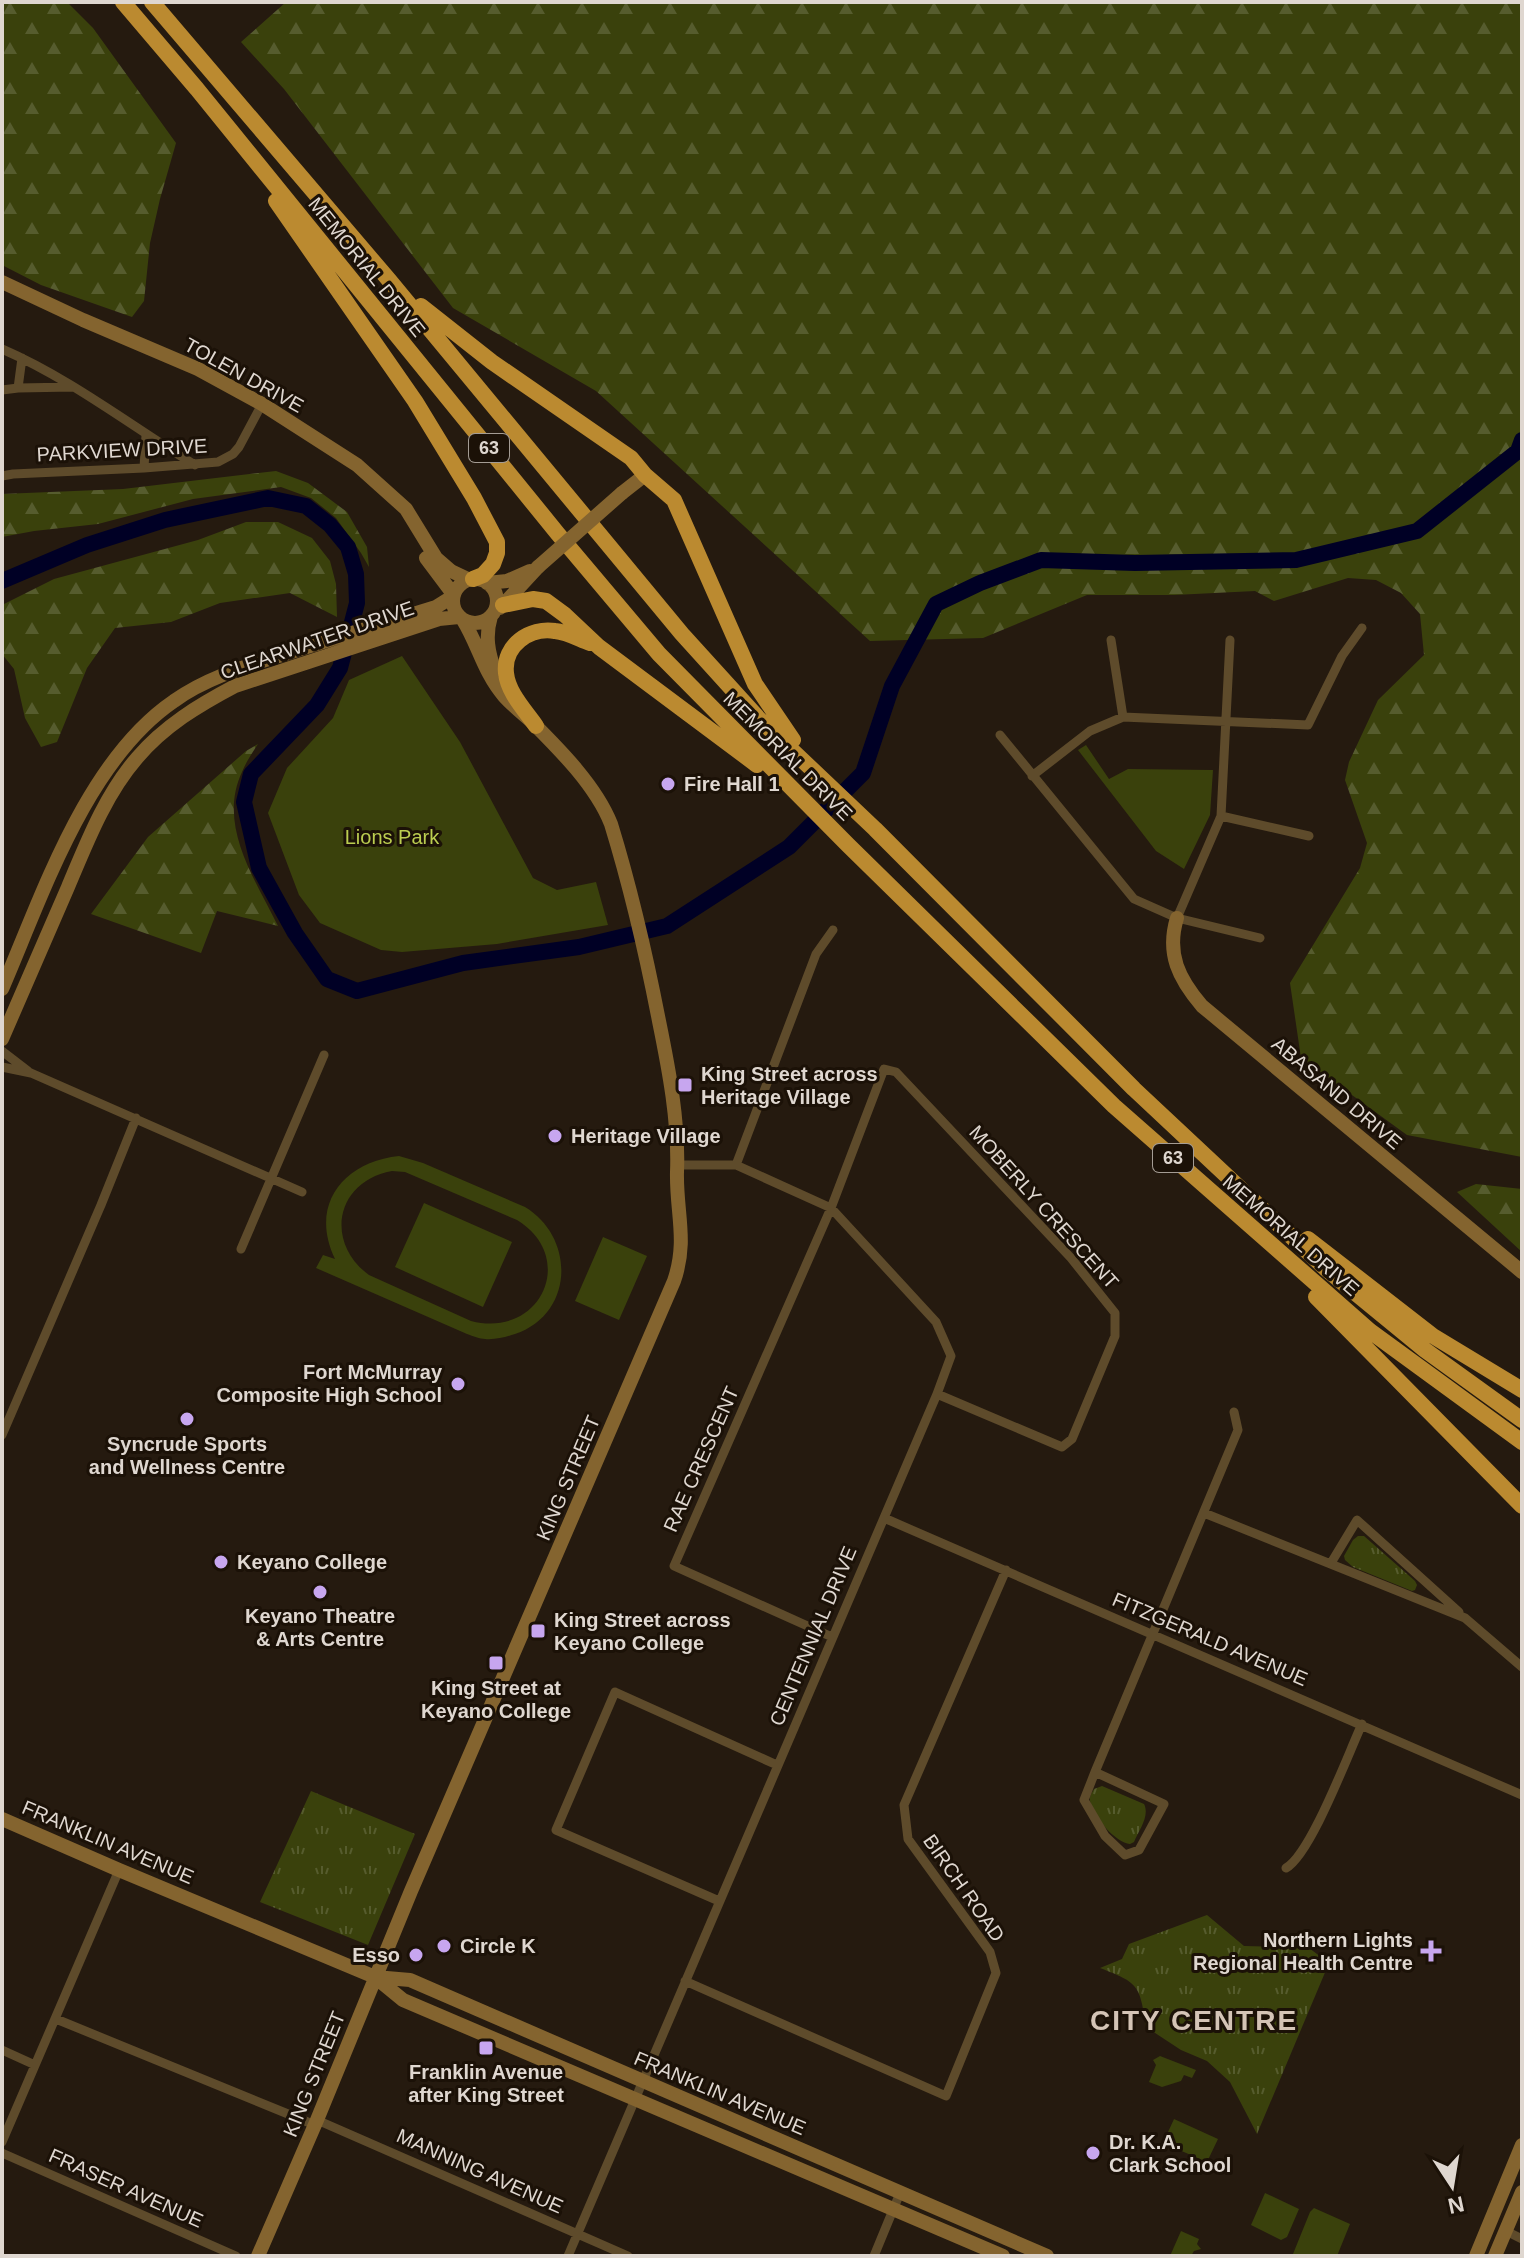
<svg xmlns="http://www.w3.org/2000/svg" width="1524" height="2258" font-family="Helvetica,sans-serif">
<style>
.grass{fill:url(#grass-tufts)}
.forest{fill:url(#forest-firs)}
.park{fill:#3a410c;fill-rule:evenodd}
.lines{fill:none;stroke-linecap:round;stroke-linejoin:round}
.river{stroke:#000025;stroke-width:16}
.street{stroke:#5e4b2b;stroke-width:9}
.secondary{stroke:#84642f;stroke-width:14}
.highway{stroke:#bb8a30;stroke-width:16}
.secondary-bridge{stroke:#84642f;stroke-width:14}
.poi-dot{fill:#c7a6ef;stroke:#1b1107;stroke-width:3}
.labels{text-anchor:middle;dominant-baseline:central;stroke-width:6;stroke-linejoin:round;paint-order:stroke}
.shield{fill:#1b1107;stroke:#a49c94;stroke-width:2}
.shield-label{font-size:18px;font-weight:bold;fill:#dfd7d0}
.street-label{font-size:20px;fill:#dfd7d0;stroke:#1b1107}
.poi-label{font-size:20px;font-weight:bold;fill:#dfd7d0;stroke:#1b1107;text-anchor:start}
.park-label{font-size:20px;fill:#bbcd50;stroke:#1b1107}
.district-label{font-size:28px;font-weight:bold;letter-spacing:2px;fill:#d4c4b6;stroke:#1b1107}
</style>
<defs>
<pattern id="grass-tufts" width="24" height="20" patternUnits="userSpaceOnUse" patternTransform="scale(2)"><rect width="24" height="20" fill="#3a410c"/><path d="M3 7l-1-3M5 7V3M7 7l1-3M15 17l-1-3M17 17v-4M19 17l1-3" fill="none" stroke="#565c2e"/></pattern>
<pattern id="forest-firs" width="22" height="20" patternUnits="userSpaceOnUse" patternTransform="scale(2)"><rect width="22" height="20" fill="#3a410c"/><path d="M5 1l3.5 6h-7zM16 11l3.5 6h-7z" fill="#565c2e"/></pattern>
</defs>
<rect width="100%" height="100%" fill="#251a0f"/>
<path class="grass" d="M1358,1536H1364L1415,1581L1417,1585L1415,1590L1412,1591L1353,1567L1345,1560L1344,1556L1353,1540Z
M1102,1786L1144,1804C1150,1816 1139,1830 1134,1842L1130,1844C1116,1843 1092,1816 1090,1801C1089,1796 1092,1793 1094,1789Z
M311,1791L415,1834L368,1945L260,1902Z
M1207,1915L1244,1946L1309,1948L1329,1963L1257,2134L1230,2082L1207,2061L1181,2050L1146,2027C1140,1985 1139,1983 1100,1968L1122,1959L1129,1944Z"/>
<path class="forest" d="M2,2H67L93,28L176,143L160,199L150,243L144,301L132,317L41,285L2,265Z
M286,2H1522V1157L1407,1135L1301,1058L1290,983L1360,868L1367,843L1345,780L1349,762L1378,700L1424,655L1420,614L1401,593L1376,580L1348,578L1274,601L1255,591L1174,595H1087L983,638L870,641L596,391L453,308L284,89L241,42Z
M276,471L308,483L347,512L367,547L369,567L361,553L336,518L311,498L281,487L193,499L98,524L34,531L2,537V494L123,489Z
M246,522H278L312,538L330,561L336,584L337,617L290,593L220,603L171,622L115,628L87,668L57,742L41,747L25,718L14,669L2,654L4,604L54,579L198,540Z
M258,744C252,753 246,762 242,772C217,825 255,879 278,926L217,911L201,953L91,914L148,837L246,751Z
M1476,1184L1522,1189V1252L1457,1192Z"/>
<path class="park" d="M402,656L460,742L533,878L557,890L596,882L608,925L497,944L402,952L381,950L320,923L299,895L268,813L287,768L333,718L349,680Z
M1086,745L1109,779L1128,769L1213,770L1210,815L1184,869L1156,851L1078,750Z
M399,1156L423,1163L525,1207C576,1238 574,1314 515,1334C506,1337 495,1340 485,1339C480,1339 473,1336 467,1334L316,1268L323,1255L335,1259C309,1205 343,1162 399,1156ZM392,1171L405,1172L517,1220C578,1257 541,1339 471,1321L369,1275C324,1242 336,1181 392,1171Z
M424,1203L512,1242L483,1307L395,1267Z
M603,1237L647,1256L619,1320L575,1301Z
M1160,2056L1196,2070L1192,2078L1184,2075L1181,2081L1162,2087L1149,2082L1156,2065L1153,2060Z
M1174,2119L1218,2139L1207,2162L1163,2143Z
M1265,2193L1299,2209L1287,2237L1281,2240L1251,2225Z
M1314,2208L1350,2224L1337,2256H1299L1293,2254L1310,2212Z
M1181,2231L1199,2239L1197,2244L1201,2249L1194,2251L1191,2256H1170Z"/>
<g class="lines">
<path class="river" d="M2,581L87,545L165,520L268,498L306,506L330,525L348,547L356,574L357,603L340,668L317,705L251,774L244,802L259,868L295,933L327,979L357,991L463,963L579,947L667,926L789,847L863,773L892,686L936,604L980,583L1041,560L1135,563L1296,560L1417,531L1518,451L1522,440"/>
<path class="street" d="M2,349C71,379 131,426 195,465
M18,388L22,358
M2,390L18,388L73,387
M144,468L146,435
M2,476L13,474L144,468L218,462L233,454L239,447L262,404
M1111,640L1123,717
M1000,735L1134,899L1177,918L1260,938
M1032,776L1090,731L1123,717L1308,725L1342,656L1362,628
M1221,816L1309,836
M1177,918L1221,816L1230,640
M2,1051L28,1071
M2,1067L31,1073L302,1192
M736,1165L816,954L833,930
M241,1249L324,1055
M2,1435L101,1205L136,1118
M1204,1513L1465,1618L1522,1667
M884,1518L1522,1795
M1331,1563L1357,1520L1459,1612
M832,1637L674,1566L831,1208L884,1069L896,1072L1071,1258L1115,1313V1336L1072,1439L1062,1447L937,1394
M1095,1772L1164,1804L1139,1850L1125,1855L1105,1836L1084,1800L1095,1772L1238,1430L1234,1412
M1286,1868C1311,1854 1348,1754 1362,1724
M719,1901L556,1830L615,1692L777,1765
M685,1981L946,2096L996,1973L990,1952L908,1839L904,1805L1006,1570
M56,2019L315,2125
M2,2050L35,2065
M317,2120L628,2256
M2,2142L119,1870
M2,2153L236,2256
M1506,2231L1522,2239
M568,2256L937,1394L951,1356L936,1322L831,1208L736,1165H678
M874,2256L900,2193"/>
<path class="secondary" d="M2,282L83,320L198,369L262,404L357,465L406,509L436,558L451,571L470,580
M622,493L645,475
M426,558L453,594
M453 601a22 22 0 1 1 44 0a22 22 0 1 1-44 0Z
M487,583L507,581L530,571
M500,608L538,567
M491,616C485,636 488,652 495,671
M1177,918C1166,954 1179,979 1202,1006L1522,1272
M2,989C43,894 86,761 174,701C210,675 255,664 297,650C343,636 390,621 436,607L452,597
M2,1039C24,988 46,937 68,887C87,842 105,795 137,758C164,726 199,705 235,686L439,619L459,617
M2,1819L119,1870L375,1977L403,2000L1003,2256
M375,1977L410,1980L1047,2256
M258,2256L317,2120L411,1891L674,1281C688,1241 676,1212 677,1172C679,1122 669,1070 659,1021C646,954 631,889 611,824C596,786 560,750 531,721C522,713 512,705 504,696C484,673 478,644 463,620
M1476,2256L1522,2145
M1495,2256L1522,2192"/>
<path class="highway" d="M123,2L197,89L558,534L659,654L848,845L1114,1106L1370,1331L1522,1442
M152,2L389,280L682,634L759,719L875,829L1134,1089L1325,1268L1425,1350L1522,1420
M276,201L415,401L474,498L497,542V553L493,564L483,575L473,579
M421,306L492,362L631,458L645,475L674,500L755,684L793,740
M503,605L533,599L546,601L565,615L599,647L757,765
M536,726C525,710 508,693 506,673C503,645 530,627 555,631C567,632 579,639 590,643
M1308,1239L1433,1336L1522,1390
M1316,1297L1522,1506"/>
<path class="secondary-bridge" d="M538,567L622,493"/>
</g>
<g class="poi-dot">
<circle cx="668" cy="784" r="8"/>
<rect x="677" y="1077" width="16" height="16" rx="4"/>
<circle cx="555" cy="1136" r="8"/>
<circle cx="458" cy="1384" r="8"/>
<circle cx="187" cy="1419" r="8"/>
<circle cx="221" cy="1562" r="8"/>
<circle cx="320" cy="1592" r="8"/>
<rect x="530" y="1623" width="16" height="16" rx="4"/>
<rect x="488" y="1655" width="16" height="16" rx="4"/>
<circle cx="444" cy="1946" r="8"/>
<path d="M1427 1939h8v8h8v8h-8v8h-8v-8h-8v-8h8z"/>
<circle cx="416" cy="1955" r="8"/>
<rect x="478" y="2040" width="16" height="16" rx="4"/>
<circle cx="1093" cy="2153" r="8"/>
</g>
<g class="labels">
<g class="shield">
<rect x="469" y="434" width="40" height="28" rx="6"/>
<rect x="1153" y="1144" width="40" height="28" rx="6"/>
</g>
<g class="shield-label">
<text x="489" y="448">63</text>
<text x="1173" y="1158">63</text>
</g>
<g class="street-label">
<text transform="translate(367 267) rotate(51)">MEMORIAL DRIVE</text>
<text transform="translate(244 375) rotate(29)">TOLEN DRIVE</text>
<text transform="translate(122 450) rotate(-3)">PARKVIEW DRIVE</text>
<text transform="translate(317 640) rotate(-19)">CLEARWATER DRIVE</text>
<text transform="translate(788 756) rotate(45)">MEMORIAL DRIVE</text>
<text transform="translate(1337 1093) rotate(40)">ABASAND DRIVE</text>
<text transform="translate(1044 1207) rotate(48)">MOBERLY CRESCENT</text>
<text transform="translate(1291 1235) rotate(41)">MEMORIAL DRIVE</text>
<text transform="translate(701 1459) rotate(-66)">RAE CRESCENT</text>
<text transform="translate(568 1478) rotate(-67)">KING STREET</text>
<text transform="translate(813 1636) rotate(-67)">CENTENNIAL DRIVE</text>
<text transform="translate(1210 1639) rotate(23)">FITZGERALD AVENUE</text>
<text transform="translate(108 1842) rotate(23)">FRANKLIN AVENUE</text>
<text transform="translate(964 1888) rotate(55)">BIRCH ROAD</text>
<text transform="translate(314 2074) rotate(-68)">KING STREET</text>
<text transform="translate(720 2093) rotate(23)">FRANKLIN AVENUE</text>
<text transform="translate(480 2171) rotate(24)">MANNING AVENUE</text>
<text transform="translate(126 2188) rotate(24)">FRASER AVENUE</text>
</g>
<g class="poi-label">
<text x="684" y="784">Fire Hall 1</text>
<text x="701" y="1074">King Street across<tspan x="701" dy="23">Heritage Village</tspan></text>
<text x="571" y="1136">Heritage Village</text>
<text x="442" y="1372" text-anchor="end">Fort McMurray<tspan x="442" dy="23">Composite High School</tspan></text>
<text x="187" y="1444" text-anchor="middle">Syncrude Sports<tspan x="187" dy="23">and Wellness Centre</tspan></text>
<text x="237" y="1562">Keyano College</text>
<text x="320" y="1616" text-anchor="middle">Keyano Theatre<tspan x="320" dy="23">&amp; Arts Centre</tspan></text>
<text x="554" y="1620">King Street across<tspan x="554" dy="23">Keyano College</tspan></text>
<text x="496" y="1688" text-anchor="middle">King Street at<tspan x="496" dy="23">Keyano College</tspan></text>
<text x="1413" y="1940" text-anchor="end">Northern Lights<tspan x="1413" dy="23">Regional Health Centre</tspan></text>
<text x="460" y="1946">Circle K</text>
<text x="400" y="1955" text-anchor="end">Esso</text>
<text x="486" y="2072" text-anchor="middle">Franklin Avenue<tspan x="486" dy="23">after King Street</tspan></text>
<text x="1109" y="2142">Dr. K.A.<tspan x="1109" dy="23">Clark School</tspan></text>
</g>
<g class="park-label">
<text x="392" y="837">Lions Park</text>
</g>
<g class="district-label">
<text x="1194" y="2020">CITY CENTRE</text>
</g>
</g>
<rect width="1524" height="2258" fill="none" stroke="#dfd7d0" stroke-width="8"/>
<g transform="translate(1452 2186) rotate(168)" stroke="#1b1107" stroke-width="6" paint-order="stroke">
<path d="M0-6L14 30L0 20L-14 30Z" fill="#dfd7d0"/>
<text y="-12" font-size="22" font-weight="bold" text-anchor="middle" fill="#dfd7d0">N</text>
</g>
</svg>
